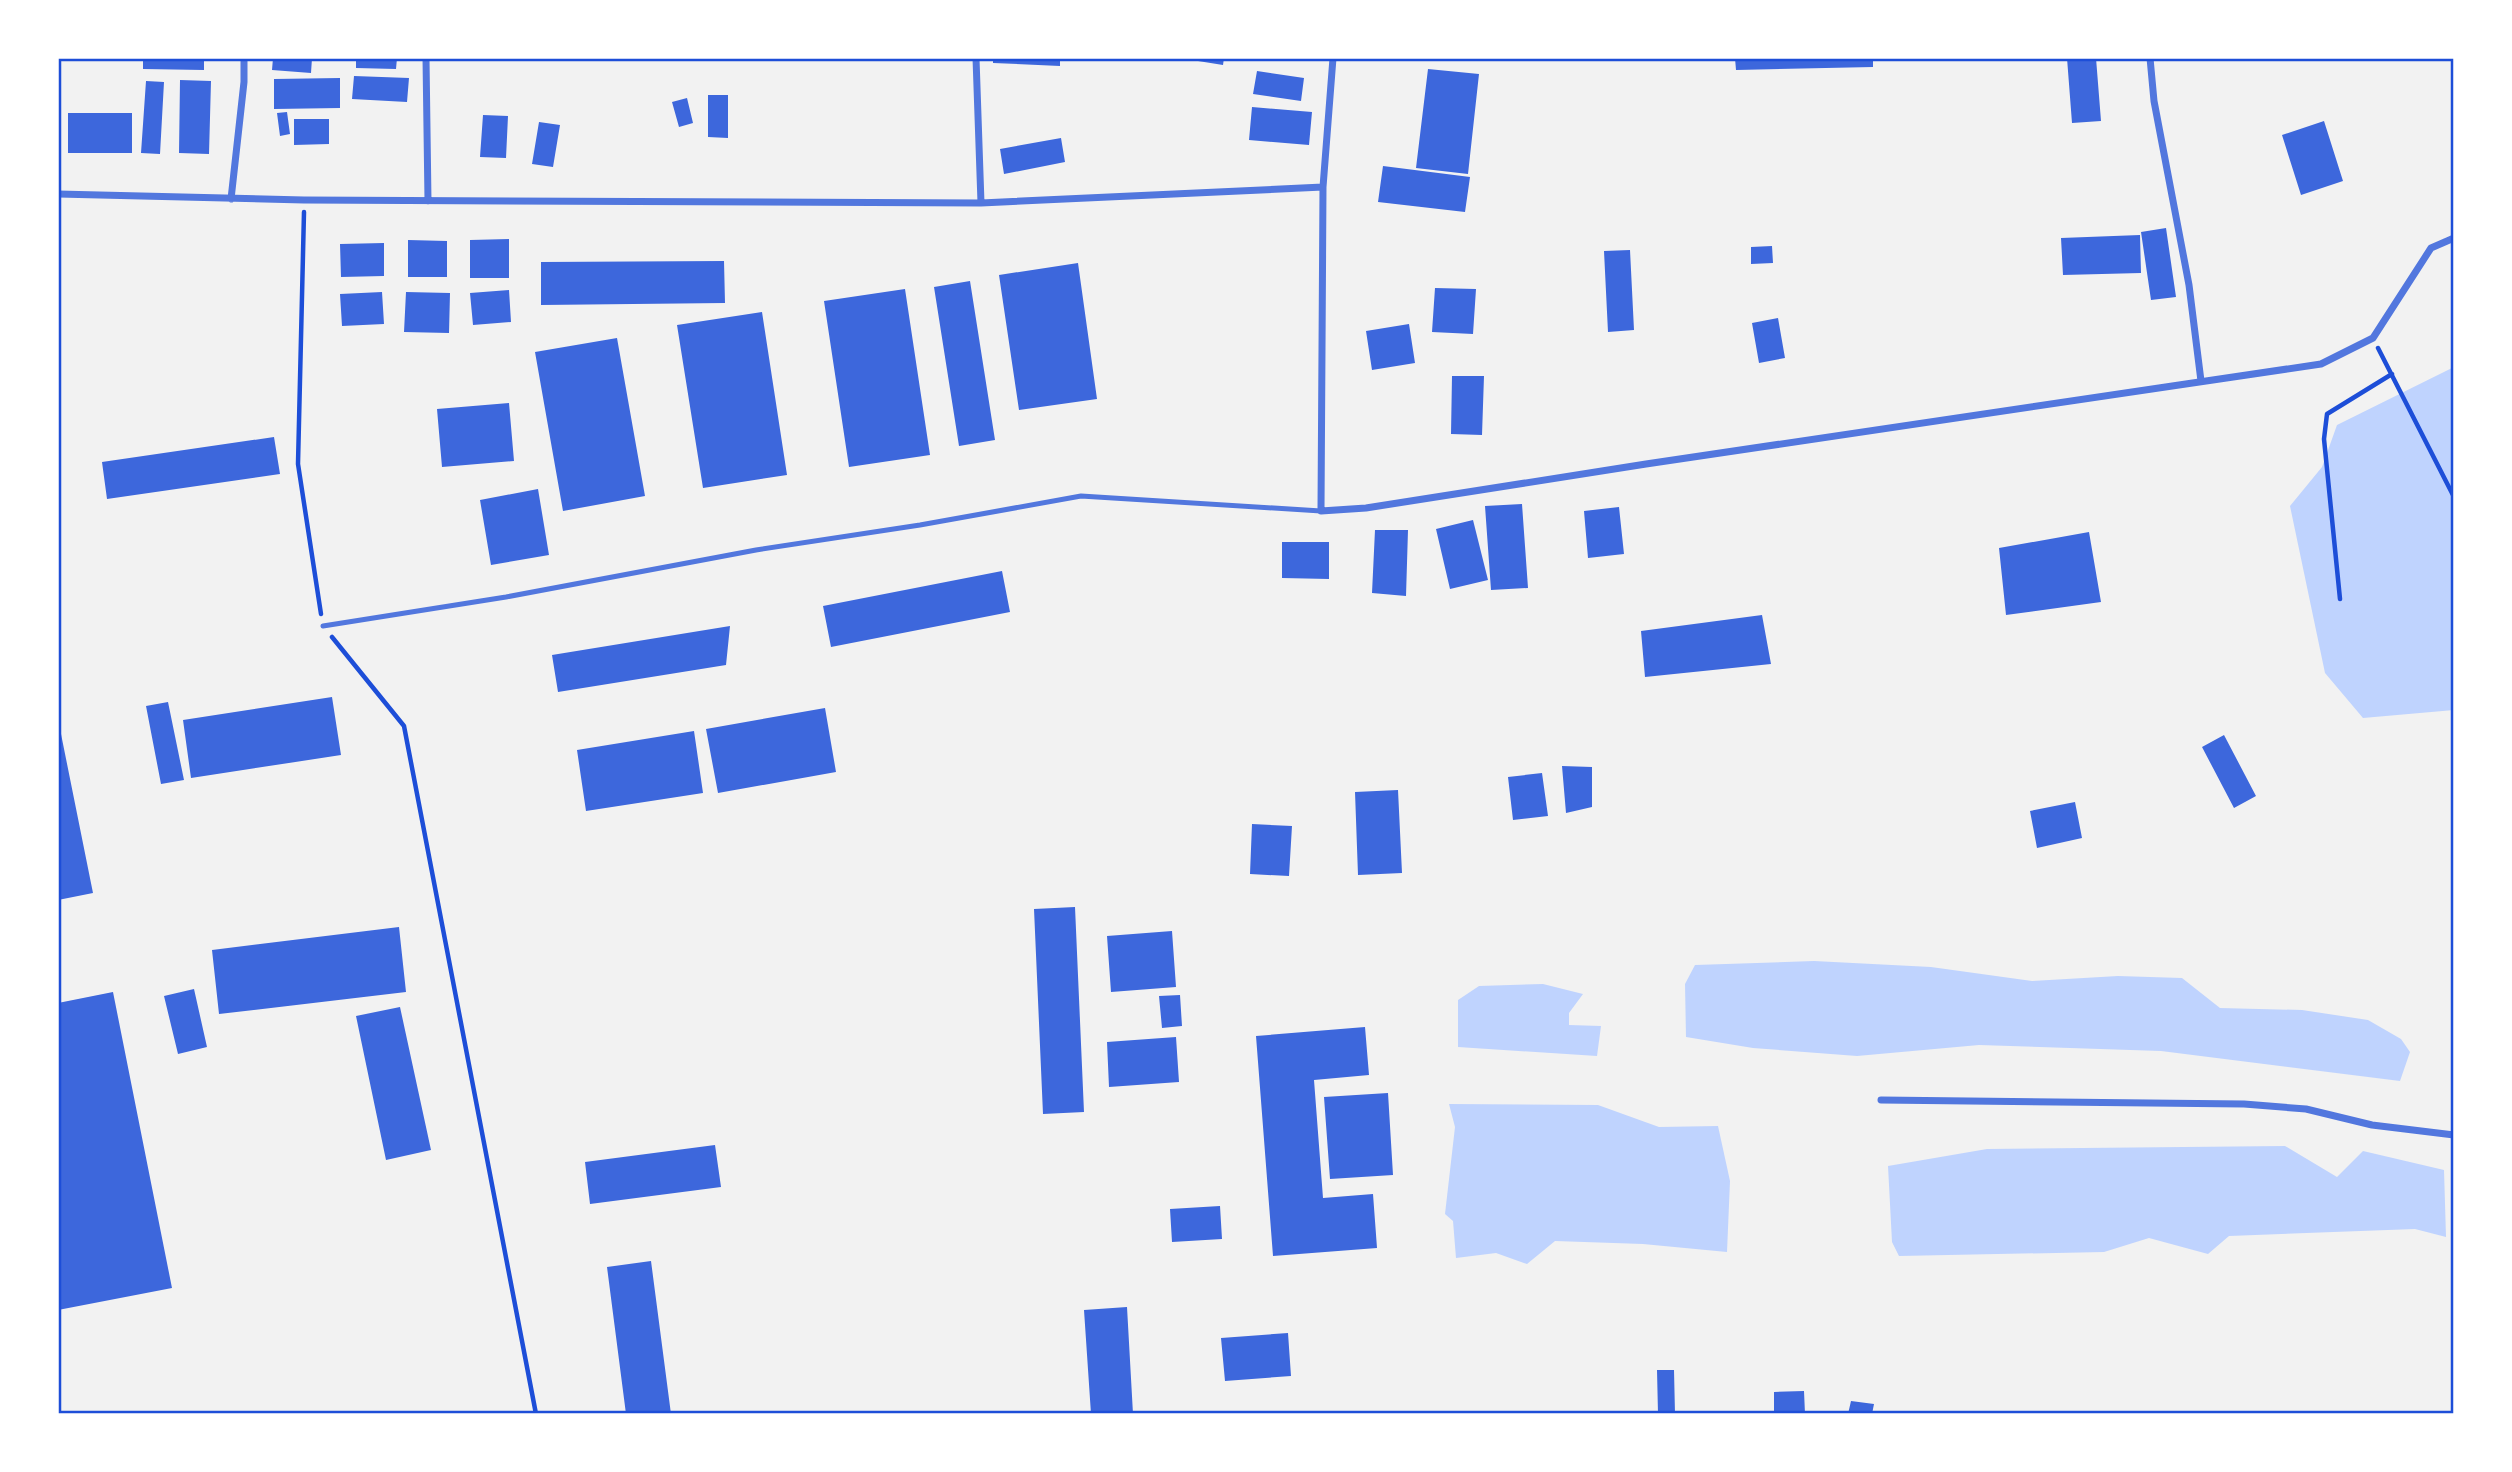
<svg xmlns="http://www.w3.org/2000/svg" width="2512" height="1472" font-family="'Times New Roman',serif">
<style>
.water{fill:#bfd3fe}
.building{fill:#3d67dc}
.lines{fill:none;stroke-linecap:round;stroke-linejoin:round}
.path{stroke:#1d4ed8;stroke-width:4.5}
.service{stroke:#5277de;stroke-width:5}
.minor{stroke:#5277de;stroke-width:7}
.neatline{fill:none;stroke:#1d4ed8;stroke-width:2.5}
</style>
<rect width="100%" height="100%" fill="#f2f2f2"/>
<path class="water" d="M2454,367V710L2363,718L2325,673L2290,506L2322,467L2337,425Z
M1814,961L1931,967L2032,981L2118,976L2182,978L2220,1008L2302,1010L2368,1020L2401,1039L2410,1052L2400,1081L2161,1051L1979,1045L1857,1056L1753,1048L1686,1037L1685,984L1695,965Z
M1543,984L1583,994L1569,1013V1025L1601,1026L1597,1056L1458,1047V1000L1479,986Z
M1449,1104L1598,1105L1659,1127L1718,1126L1730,1181L1727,1252L1643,1244L1555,1241L1527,1264L1496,1253L1456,1258L1453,1221L1445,1214L1455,1127Z
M2285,1146L2337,1177L2363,1151L2444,1170L2446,1237L2415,1229L2229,1236L2208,1254L2149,1238L2104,1252L1899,1256L1892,1242L1888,1166L1987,1149Z"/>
<path class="building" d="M143,58H204V70L143,69Z
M273,58H312L311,73L272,70Z
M356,58H397L396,69L356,68Z
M993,58H1060V66L993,63Z
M1199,58H1224L1223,65L1198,61Z
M1735,58H1873V67L1736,70Z
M2067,58H2096L2101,121L2072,123Z
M1428,69L1479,74L1468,174L1416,168Z
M1257,71L1304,78L1301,101L1253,94Z
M354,76L409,78L407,102L352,99Z
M340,78V108L274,109V79Z
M180,80L211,81L209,154L179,153Z
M146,81L164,82L160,154L141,153Z
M708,95H728V138L708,137Z
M687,98L693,123L679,127L672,102Z
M1252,107L1312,112L1309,145L1249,140Z
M287,112L290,134L280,136L277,113Z
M68,113H132V153H68Z
M483,115L508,116L506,158L480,157Z
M294,119H329V144L294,145Z
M2324,121L2343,181L2301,195L2282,135Z
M539,122L560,125L553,167L532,164Z
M1061,138L1065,162L1004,174L1000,149Z
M1383,166L1470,177L1465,212L1378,202Z
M2166,228L2176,297L2151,300L2141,232Z
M2140,235L2141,273L2063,275L2061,238Z
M509,239V278H470V240Z
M408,240L447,241V277H408Z
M384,243V276L341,277L340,244Z
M1772,246L1773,263L1751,264V247Z
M1630,250L1634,330L1608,332L1604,251Z
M724,261L725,303L541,305V262Z
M1078,263L1097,399L1019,410L999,275Z
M970,281L995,440L959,446L934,287Z
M1435,288L1476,289L1473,334L1432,332Z
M905,289L930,455L849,467L824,301Z
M509,290L511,322L473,325L470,293Z
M382,292L384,324L342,326L340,294Z
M406,292L450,293L449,333L404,332Z
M762,312L787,475L703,488L677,325Z
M1778,318L1785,358L1759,363L1752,323Z
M1409,324L1415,363L1372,370L1366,331Z
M617,338L645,496L563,511L535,352Z
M1452,376H1484L1482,435L1451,434Z
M509,403L514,461L442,467L437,409Z
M274,437L280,474L107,499L102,462Z
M538,489L549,555L491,565L480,500Z
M1522,504L1528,588L1491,590L1485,506Z
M1619,507L1624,554L1588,558L1584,511Z
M1473,520L1488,580L1450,589L1436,529Z
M1375,530H1408L1406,596L1372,593Z
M2089,532L2101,602L2006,615L1999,548Z
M1282,542H1329V579L1282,578Z
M1002,571L1010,612L831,647L823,606Z
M1762,615L1771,664L1645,677L1641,631Z
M730,626L726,665L558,692L552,655Z
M332,697L341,755L191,778L183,720Z
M168,702L184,780L161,784L146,706Z
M825,708L836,772L718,793L706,729Z
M58,719L93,893L58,900Z
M694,731L703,793L586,811L577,750Z
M2224,735L2256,796L2234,808L2202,747Z
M1562,766L1592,767V807L1566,813Z
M1542,773L1548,816L1513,820L1508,777Z
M1398,790L1402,873L1358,875L1355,792Z
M2075,802L2082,838L2037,848L2030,811Z
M1252,824L1292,826L1289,876L1250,874Z
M1075,907L1084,1112L1043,1114L1034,909Z
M399,927L406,992L219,1014L212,950Z
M1172,931L1176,987L1111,992L1107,936Z
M194,989L207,1047L178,1054L164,996Z
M113,992L172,1288L58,1310V1003Z
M1180,995L1182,1026L1162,1028L1159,996Z
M400,1007L431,1150L386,1160L356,1016Z
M1365,1027L1369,1075L1314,1080L1323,1198L1373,1194L1377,1248L1273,1256L1256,1036Z
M1176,1037L1179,1082L1109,1087L1107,1042Z
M1388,1093L1393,1175L1330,1179L1324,1097Z
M715,1145L721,1187L590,1204L585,1162Z
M1220,1206L1222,1239L1172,1242L1170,1209Z
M651,1261L671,1414H626L607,1267Z
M1127,1307L1133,1414H1091L1084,1310Z
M1288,1333L1291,1376L1225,1381L1221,1338Z
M1657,1370H1674L1675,1414H1658Z
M1804,1391L1805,1414H1774V1392Z
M1851,1401L1874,1404L1872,1414H1848Z"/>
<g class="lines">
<path class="path" d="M304,212L298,464L321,614
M2378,348L2454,497
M2340,599L2324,439L2327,414L2392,374
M332,637L404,726L536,1414"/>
<path class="service" d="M323,626L506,597L756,550L920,525L1081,496L1321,511"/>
<path class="minor" d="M426,58L428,201
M976,58L981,203
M2150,58L2154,101L2189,285L2201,381
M1323,187L1333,58
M58,194L304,200L981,203L1323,187L1321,511L1366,508L1646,464L2321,364L2373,338L2431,248L2454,238
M231,199L244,82V58
M1881,1100L2244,1104L2306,1109L2372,1125L2454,1135"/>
</g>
<rect width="2512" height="1472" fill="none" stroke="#ffffff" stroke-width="119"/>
<rect x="60" y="60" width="2392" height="1352" class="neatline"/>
</svg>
